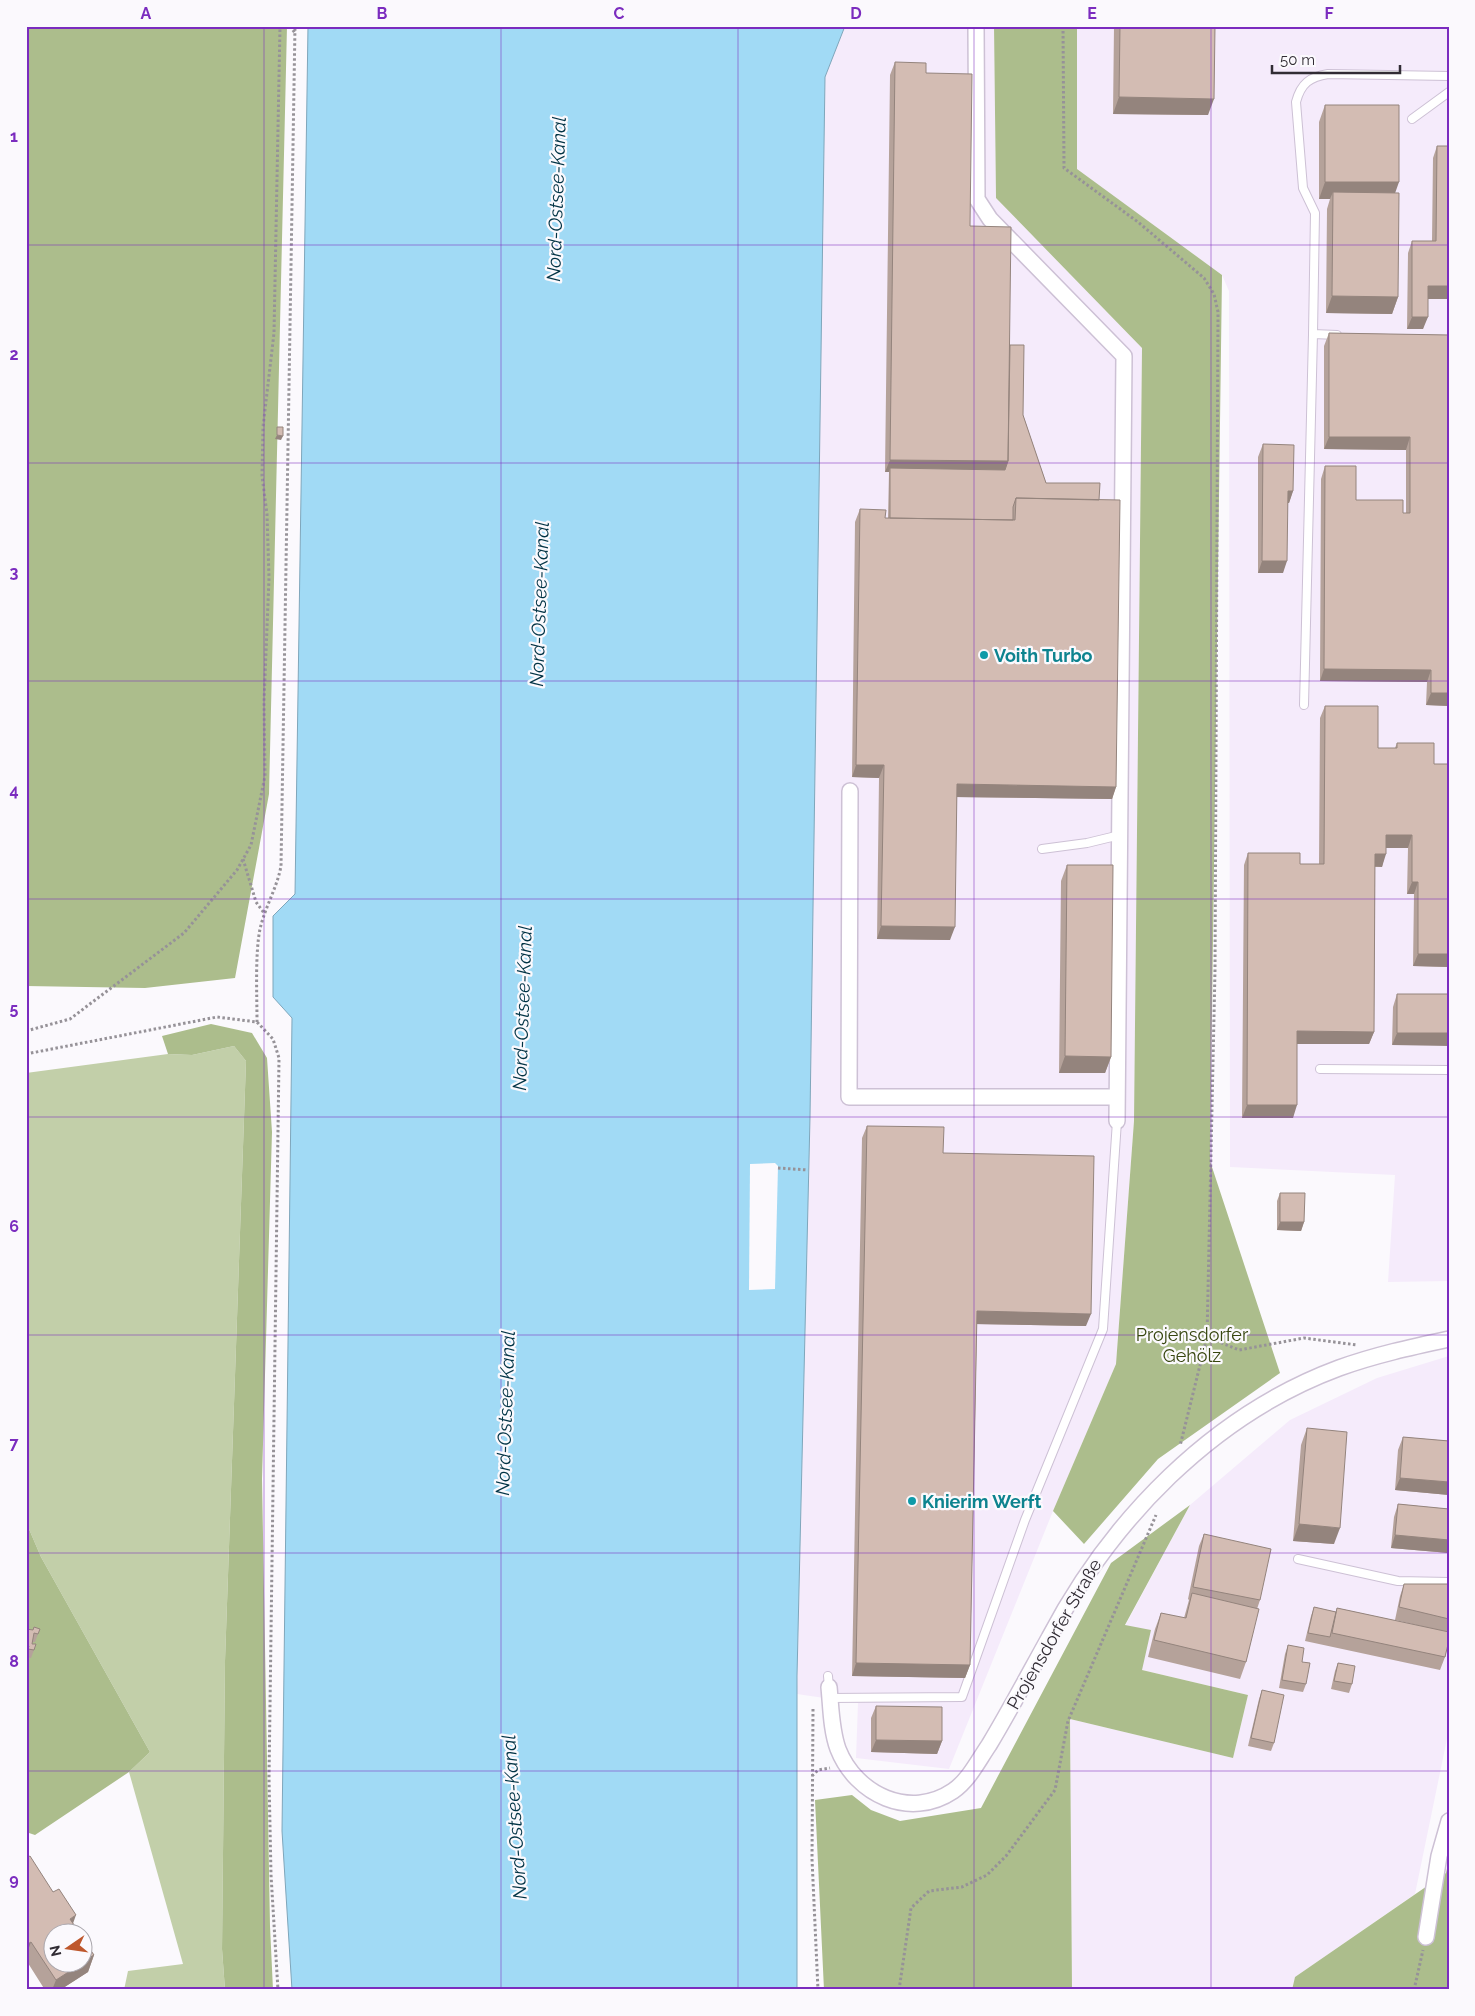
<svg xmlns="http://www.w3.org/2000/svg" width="1475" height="2016" font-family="Raleway,sans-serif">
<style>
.built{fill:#f5ebfb}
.green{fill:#c2cfa9}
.forest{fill:#acbd8c}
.water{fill:#a1daf5;stroke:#7fa6bb}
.pier{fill:#fbf9fd}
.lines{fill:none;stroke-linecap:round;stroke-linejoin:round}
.service-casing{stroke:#cdc1d5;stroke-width:10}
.minor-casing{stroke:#cdc1d5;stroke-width:18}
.path{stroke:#969298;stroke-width:3;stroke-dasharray:2.5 2.5;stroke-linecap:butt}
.service{stroke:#fff;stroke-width:8}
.minor{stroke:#fff;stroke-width:15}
.wall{fill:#b5a29a}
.shaded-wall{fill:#94847d}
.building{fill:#d3bcb3;stroke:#94847d}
.grid{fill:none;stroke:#7b2cbf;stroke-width:1;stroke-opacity:0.55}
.culture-dot{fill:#0f9aa8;stroke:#fbf9fd;stroke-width:2}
.labels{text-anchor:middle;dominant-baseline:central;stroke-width:4.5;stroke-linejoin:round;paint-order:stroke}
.culture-label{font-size:18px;font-weight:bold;fill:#0d838f;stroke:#fbf9fd;text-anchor:start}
.park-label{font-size:18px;fill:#37460f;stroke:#fbf9fd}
.street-label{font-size:18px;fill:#312c34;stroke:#fbf9fd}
.water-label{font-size:19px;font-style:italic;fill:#003345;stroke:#fbf9fd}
.neatline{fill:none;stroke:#7b2cbf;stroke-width:2}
.grid-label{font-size:16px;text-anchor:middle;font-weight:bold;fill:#7b2cbf}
</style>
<rect width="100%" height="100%" fill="#fbf9fd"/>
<path class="built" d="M845,26H994L996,198L1142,348L1134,1121L1116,1364L1053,1511L949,1769L856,1758L858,1703L797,1694L810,1117L825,77Z
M1077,26H1449V1281L1388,1282L1395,1175L1230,1167L1229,291L1222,275L1076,169Z
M1449,1356V1729L1415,1894L1295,1977L1292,1990H1072L1070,1719L1233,1758L1248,1695L1142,1670L1125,1626L1190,1505L1290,1420L1377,1378Z"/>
<path class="green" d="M234,1046L246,1061L225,1661L222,1949L225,1990H124L128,1971L183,1964L129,1772L150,1752L41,1557L26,1522V1073L168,1054L192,1055Z"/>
<path class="forest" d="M26,26H287L269,794L235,978L145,988L26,986Z
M994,26H1077V169L1222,275L1210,1161L1280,1373L1158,1459L1084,1544L1053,1511L1116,1364L1134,1121L1142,348L996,198Z
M211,1024L252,1033L267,1058L272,1132L262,1479L270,1926L273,1990H225L222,1949L225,1661L246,1061L234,1046L192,1055L168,1054L162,1036Z
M1190,1505L1125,1625L1151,1630L1142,1670L1248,1695L1233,1758L1070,1719L1072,1990H824L815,1800L852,1795L871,1810L900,1821L981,1808L1111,1563Z
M26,1522L41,1557L150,1752L129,1772L35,1835L26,1832Z
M1449,1858V1990H1292L1295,1977L1446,1873Z"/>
<path class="water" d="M308,26H845L825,77L810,1117L797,1676V1990H292L282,1831L292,1018L273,997V916L295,894Z"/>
<path class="pier" d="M775,1163L778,1166L775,1289L749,1290L750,1164Z"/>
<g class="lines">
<g class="service-casing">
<path id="service" d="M1412,119L1449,92
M1313,334L1315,213L1303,188L1296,102C1301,83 1310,77 1328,74L1449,76
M1304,705L1313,334L1337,335
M1042,849L1087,843L1120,835
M1320,1069L1449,1070
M1298,1559L1398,1581L1449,1582
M828,1676L829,1687
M830,1698L962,1697L1025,1520L1103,1329L1117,1121"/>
</g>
<g class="minor-casing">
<path id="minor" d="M976,26L977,199L990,219L1124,356L1117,1121
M850,791L849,1097H1117
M829,1687C831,1707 831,1730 838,1749C856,1795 910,1820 953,1791C969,1780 978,1761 989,1745C1010,1710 1029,1674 1049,1638C1111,1520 1212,1415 1339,1368C1375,1355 1412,1347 1449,1339
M1426,1937L1439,1856L1449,1821"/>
</g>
<path class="path" d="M290,26L295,33
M1063,26L1064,168L1138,222L1204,278L1214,294L1218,312L1215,970L1207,1337L1180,1446
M243,859L256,902L264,913
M257,1022C257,996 255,953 260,929C265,907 277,888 281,866L295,26
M26,1031L70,1019L184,933L237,870L251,845L265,776L264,702L269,578L267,514L262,476L263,427L274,333L280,26
M26,1054L217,1017L257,1022L273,1039L279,1058L269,1778L271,1875L278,1990
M778,1168L808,1170
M1207,1337L1239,1350L1304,1338L1357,1345
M813,1709L812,1859L818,1990
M812,1776L818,1770L830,1768
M899,1990L911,1908L929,1891L962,1887L987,1875L1006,1856L1055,1790L1068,1721L1156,1515
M1414,1990L1423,1950"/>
<use href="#service" class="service"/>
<use href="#minor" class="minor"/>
</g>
<path class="wall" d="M1114,26H1215L1208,115L1113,114Z
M895,62L926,73L970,226L1010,345L1023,415L1046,483L1100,500L1116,787L1112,799L957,797L950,940L877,939L879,778L852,777L855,522L860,509L885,518H888L889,472H885L890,75Z
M1325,105L1395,193L1398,297L1392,314L1326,313L1327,209L1330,199H1319V122Z
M1437,146H1449V299H1428L1423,329H1407L1408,253L1412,241H1432L1433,158Z
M1329,333L1449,335V706L1426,705L1427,682L1320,681L1321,479L1325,466L1356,500L1403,513H1406V450L1324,449V346Z
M1263,444L1293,491L1289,503H1288L1283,573H1258V457Z
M1325,706L1378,748H1395L1397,743L1434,764H1449V967L1413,966L1414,894H1407L1408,848H1386L1382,867H1375L1374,1032L1369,1044H1297L1293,1118H1242L1244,865L1248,853L1300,864H1319L1320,718Z
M1067,865L1111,1057L1105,1073H1059L1061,881Z
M1397,994H1449L1392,1045L1393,1007Z
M867,1126L943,1153L1086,1326L977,1324L970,1665L965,1678L852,1676L862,1138Z
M1280,1193L1304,1222L1301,1231L1277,1230V1201Z
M1307,1428L1334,1544L1293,1541L1301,1445Z
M1403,1437L1449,1441V1495L1395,1490L1398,1450Z
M1398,1504L1449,1509V1553L1391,1548L1394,1517Z
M1204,1534L1260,1600L1257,1609L1246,1662L1240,1679L1148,1657L1155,1629L1161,1613L1184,1618L1189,1600L1188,1599L1199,1546Z
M1404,1584H1449V1640L1445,1657L1440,1670L1305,1641L1311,1616L1314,1607L1336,1612L1337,1608L1425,1627L1395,1620L1400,1596Z
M26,1629L38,1634L35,1642H33L32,1644L34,1650L31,1658L26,1657Z
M1288,1645L1302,1662L1306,1684L1303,1692L1279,1688L1285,1654Z
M1338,1663L1352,1684L1349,1693L1331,1689L1335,1671Z
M1262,1690L1274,1743L1271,1751L1248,1746L1259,1699Z
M876,1706L942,1741L937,1754L871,1752V1718Z
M26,1858L73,1923L94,1955L88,1972L60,1990H45L26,1960Z"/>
<path class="shaded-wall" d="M1119,97L1214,99L1208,115L1113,114Z
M1325,182H1399L1393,199L1333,192L1330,199H1319Z
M1428,286H1449V299H1423Z
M1332,296L1398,297L1392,314L1326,313Z
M1412,317H1428L1423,329H1407Z
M277,435L283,436L281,440L275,439Z
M1329,437H1410L1406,450L1324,449Z
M890,460L1008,461L1004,474L890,468L889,472H885Z
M1288,491H1293L1289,503H1283Z
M1262,561H1287L1283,573H1258Z
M1324,669L1431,670L1427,682L1320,681Z
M1431,693H1449V706L1426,705Z
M856,765H884L879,778L852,777Z
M957,784L1116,787L1112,799L952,797Z
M1386,835H1412L1408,848H1382Z
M1375,854H1386L1382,867L1370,866Z
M1412,882H1418L1414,894H1407Z
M881,926L955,927L950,940L877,939Z
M1418,954H1449V967L1413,966Z
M1297,1031L1374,1032L1369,1044H1293Z
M1397,1033H1449V1046L1392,1045Z
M1065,1056L1111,1057L1105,1073H1059Z
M1247,1105H1297L1293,1118H1242Z
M1280,1222H1304L1301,1231L1277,1230Z
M977,1311L1091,1314L1086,1326L972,1324Z
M1400,1478L1449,1482V1495L1395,1490Z
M1299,1524L1340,1528L1334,1544L1293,1541Z
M1395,1535L1449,1540V1553L1391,1548Z
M26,1646H29L26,1653Z
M856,1663L970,1665L965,1678L852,1676Z
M876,1740L942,1741L937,1754L871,1752Z
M76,1915L70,1932V1919Z
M31,1942L26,1956V1945Z
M94,1955L88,1972L60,1990H52L56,1980L81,1964H82V1962Z"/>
<path class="building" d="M1120,26H1215L1214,99L1119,97Z
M895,62L926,63V73L972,74L970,226L1011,227L1008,461L890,460Z
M1325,105H1399V182H1325Z
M1437,146H1449V286H1428V317H1412V241H1436Z
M1333,192L1399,193L1398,297L1332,296Z
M1329,333L1449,335V693H1431V670L1324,669L1325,466H1356V500H1403V513H1410V437H1329Z
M1010,345H1024L1023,415L1046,483H1100L1099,500L1016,498L1013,507V520L890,518V468L1005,470L1008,461Z
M277,427H283V436L277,435Z
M1263,444L1294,445L1293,491H1288L1287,561H1262Z
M1016,498L1120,500L1116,787L957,784L955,927L881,926L884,765H856L860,509L886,510L885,518L1015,520Z
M1325,706H1378V748H1397V743H1434V764H1449V954H1418V882H1412V835H1386V854H1375L1374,1032L1297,1031V1105H1247L1248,853H1300V864H1324Z
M1067,865H1113L1111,1057L1065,1056Z
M1397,994H1449V1033H1397Z
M867,1126L944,1127L943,1153L1094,1156L1091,1314L977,1311L970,1665L856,1663Z
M1280,1193H1305L1304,1222H1280Z
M1307,1428L1347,1432L1340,1528L1299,1524Z
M1403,1437L1449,1441V1482L1400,1478Z
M1398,1504L1449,1509V1540L1395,1535Z
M1204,1534L1271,1549L1260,1600L1193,1587Z
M1404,1584H1449V1619L1399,1607Z
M1192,1593L1259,1609L1246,1662L1154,1640L1161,1613L1186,1618Z
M1314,1607L1336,1612L1330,1637L1308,1633Z
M1337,1608L1449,1632V1640L1445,1657L1332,1633Z
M34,1627L40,1629L38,1634L34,1633L32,1644H36L34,1650L28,1649L29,1646H26V1629L33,1630Z
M1288,1645L1304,1648L1302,1662L1310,1663L1306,1684L1282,1680Z
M1338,1663L1355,1666L1352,1684L1334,1681Z
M1262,1690L1284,1695L1274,1743L1251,1738Z
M876,1706L942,1707V1741L876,1740Z
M30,1856L53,1892L59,1889L76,1915L70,1919L80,1934H52V1964H81L56,1980L31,1942L26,1945V1858Z
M82,1938L94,1955L82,1962Z"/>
<path class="grid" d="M264,26V1990M501,26V1990M738,26V1990M974,26V1990M1211,26V1990M26,245H1449M26,463H1449M26,681H1449M26,899H1449M26,1117H1449M26,1335H1449M26,1553H1449M26,1771H1449"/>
<g class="culture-dot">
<circle cx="984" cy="655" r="5"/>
<circle cx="912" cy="1501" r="5"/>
</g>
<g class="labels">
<g class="culture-label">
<text x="994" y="655">Voith Turbo</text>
<text x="922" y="1501">Knierim Werft</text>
</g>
<g class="park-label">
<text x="1192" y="1334">Projensdorfer<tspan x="1192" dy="21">Gehölz</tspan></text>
</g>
<g class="street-label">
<text transform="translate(1054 1634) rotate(-60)">Projensdorfer Straße</text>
</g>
<g class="water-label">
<text transform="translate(556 199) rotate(-88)">Nord-Ostsee-Kanal</text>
<text transform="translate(539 604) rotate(-88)">Nord-Ostsee-Kanal</text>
<text transform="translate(522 1008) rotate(-88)">Nord-Ostsee-Kanal</text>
<text transform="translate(505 1413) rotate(-88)">Nord-Ostsee-Kanal</text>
<text transform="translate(514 1817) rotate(-94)">Nord-Ostsee-Kanal</text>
</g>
</g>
<rect width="1475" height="2016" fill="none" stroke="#fbf9fd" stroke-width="55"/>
<g transform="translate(68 1948) rotate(257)"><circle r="24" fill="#fbf9fd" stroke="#aaa7ad"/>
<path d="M0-4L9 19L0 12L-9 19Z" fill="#be572c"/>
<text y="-8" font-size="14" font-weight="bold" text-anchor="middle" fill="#312c34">N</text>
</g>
<path d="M1272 65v8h128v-8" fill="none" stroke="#312c34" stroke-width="2.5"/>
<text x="1280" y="65" font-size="15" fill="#312c34" stroke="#fbf9fd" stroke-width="4" paint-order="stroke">50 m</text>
<rect x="28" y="28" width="1420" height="1960" class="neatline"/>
<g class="grid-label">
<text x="146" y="19">A</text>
<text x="382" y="19">B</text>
<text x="619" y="19">C</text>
<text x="856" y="19">D</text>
<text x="1092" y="19">E</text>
<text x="1329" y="19">F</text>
<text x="14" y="142">1</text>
<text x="14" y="360">2</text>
<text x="14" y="578">3</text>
<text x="14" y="796">4</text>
<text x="14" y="1014">5</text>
<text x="14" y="1232">6</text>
<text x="14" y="1449">7</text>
<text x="14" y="1667">8</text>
<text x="14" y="1885">9</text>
</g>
</svg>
